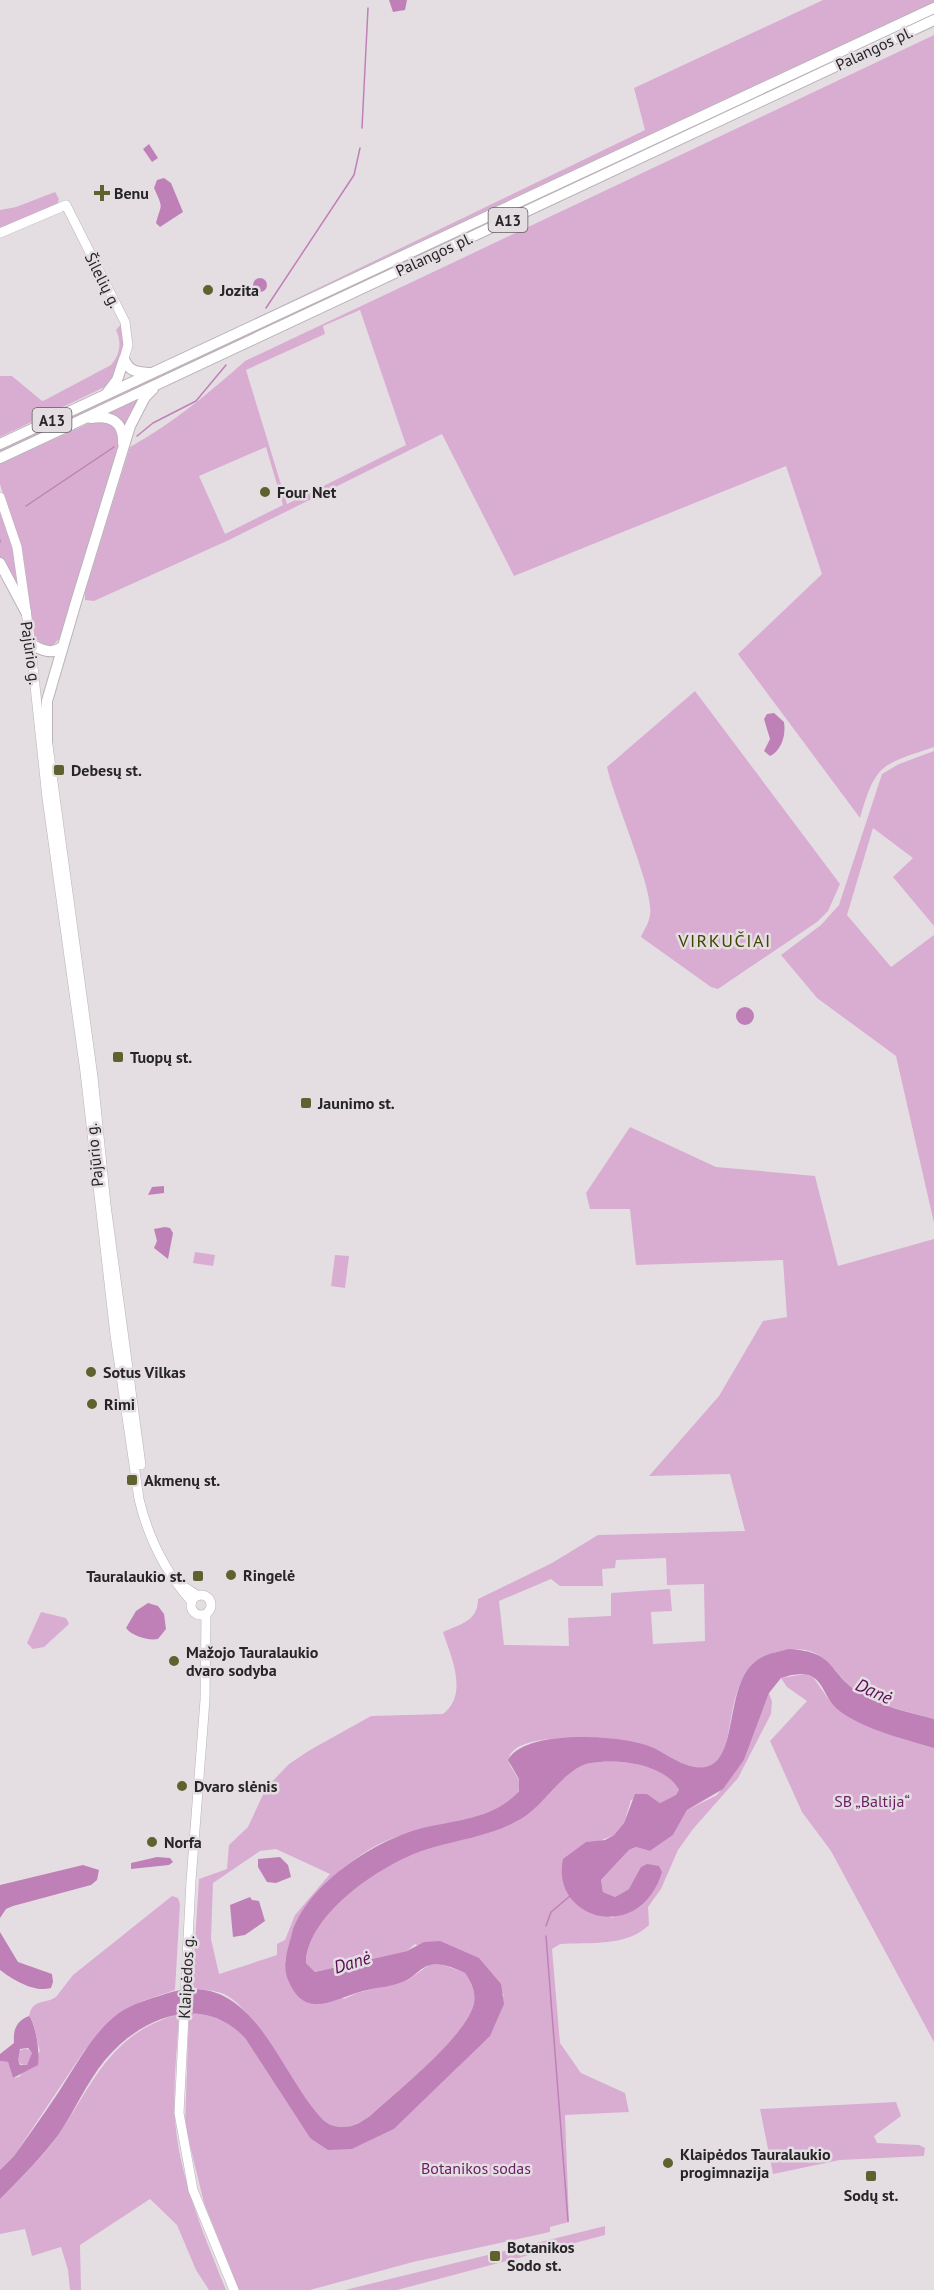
<svg xmlns="http://www.w3.org/2000/svg" width="934" height="2290" font-family="'PT Sans',sans-serif">
<style>
.green{fill:#d9add2;fill-rule:evenodd}
.water{fill:#bf80b7;fill-rule:evenodd}
.lines{fill:none;stroke-linecap:round;stroke-linejoin:round}
.stream{stroke:#bf80b7;stroke-width:1.5}
.secondary-casing{stroke:#b9b3b8;stroke-width:10}
.trunk-casing{stroke:#b9b3b8;stroke-width:12}
.secondary{stroke:#fff;stroke-width:9}
.trunk{stroke:#fff;stroke-width:10}
.poi-dot{fill:#5f612e;stroke:#e4dee3;stroke-width:2}
.labels{text-anchor:middle;dominant-baseline:central;stroke-width:5;stroke-linejoin:round;paint-order:stroke}
.shield{fill:#e4dee3;stroke:#605c5f;stroke-width:1.5}
.shield-label{font-size:15px;font-weight:bold;fill:#272527}
.street-label{font-size:16px;fill:#272527;stroke:#e4dee3}
.poi-label{font-size:16px;font-weight:bold;fill:#272527;stroke:#e4dee3;text-anchor:start}
.park-label{font-size:16px;fill:#6b2065;stroke:#e4dee3}
.neighbourhood-label{font-size:18px;letter-spacing:1.5px;fill:#444503;stroke:#e4dee3}
.water-label{font-size:18px;font-style:italic;fill:#5a0c54;stroke:#e4dee3}
</style>
<rect width="100%" height="100%" fill="#e4dee3"/>
<path class="green" d="M823,0H934V2L277,308L645,130L634,88Z
M934,12V17L0,453V448Z
M934,35V747C882,765 876,762 860,818L738,654L822,574L786,466L514,576L442,434L229,540L94,601L85,600V592L130,447C173,423 209,393 245,361ZM360,310L406,445L287,504L246,370L325,334L323,326ZM266,447L283,505L225,534L199,476Z
M55,192L59,199L57,205L0,231V210L16,207Z
M122,323L124,348L111,384L0,437V376H12L42,401L45,400L111,365C120,354 122,343 116,330Z
M141,396L126,430L102,414Z
M94,421L114,423L121,437L118,453L62,636L52,646H46L33,637L20,548L0,484V464Z
M0,506L11,540L19,587L0,557Z
M695,691L840,884L828,911L817,922L718,989L711,987L641,937C644,930 649,923 650,915C655,892 614,800 607,767Z
M934,751V926L893,877L913,858L873,828L847,915L891,967L934,935V1223L896,1056L817,998L781,955L821,925L839,905L882,774L899,764Z
M630,1127L716,1167L815,1176L838,1266L934,1239V1719C910,1712 883,1707 861,1694C832,1677 829,1644 787,1650C708,1660 748,1764 704,1767C681,1769 665,1751 645,1745C624,1739 508,1727 509,1761C510,1768 519,1777 521,1785C509,1822 421,1826 388,1840C356,1853 312,1891 297,1922C291,1934 288,1949 285,1962L344,1999L357,1993L408,1980L429,1965L441,1964L465,1973C471,1982 476,1991 474,2003C467,2036 396,2092 370,2116C360,2122 351,2128 340,2128C304,2126 265,2013 224,1994C215,1990 202,1990 192,1988L199,1879L227,1869L229,1845L248,1827L266,1788L289,1764L310,1750L371,1716L443,1714C469,1694 451,1657 443,1632C461,1624 478,1621 478,1599L552,1563L598,1535L745,1531L730,1474L649,1476L719,1396L763,1321L787,1317L783,1260L636,1265L630,1209H590L586,1193ZM666,1558L667,1585L704,1584L705,1641L653,1644L651,1612L672,1611L670,1589L611,1593V1616L568,1618L569,1646L504,1645L499,1601L551,1579L560,1586H603L602,1569L615,1568L616,1560ZM276,1849L330,1874L295,1915L285,1940L277,1944V1955L219,1974L211,1939L213,1883L260,1851Z
M195,1252L215,1255L213,1266L193,1263Z
M335,1255L349,1256L345,1288L331,1286Z
M41,1612L66,1618L69,1624L44,1647L33,1649L27,1643Z
M805,1674L813,1677L827,1697L851,1718L902,1739L934,1748V2042L831,1851L802,1812L770,1741L807,1701L787,1687L781,1678Z
M769,1693L772,1702L771,1714L738,1778L693,1829L678,1850L661,1889L648,1907L649,1925C627,1947 589,1942 560,1944L552,1949L560,2043L581,2073L625,2093L629,2112L565,2115L569,2222L550,2227V2232L413,2262L310,2290H239L204,2203L185,2125L189,2013C213,2015 228,2020 245,2038L310,2138L352,2149L394,2129L459,2066L504,1995L415,1944L407,1951L315,1972L306,1963C307,1913 387,1860 430,1848C462,1839 492,1836 521,1819C545,1805 565,1767 591,1763C618,1758 665,1764 679,1790L677,1795L660,1803L647,1794L631,1800L624,1823L614,1835L597,1842L568,1893L576,1904L613,1918L633,1882L629,1889L615,1897L603,1892L601,1880L629,1850L636,1847L650,1851L673,1835L687,1810L717,1795L744,1760Z
M172,1896L178,1898L180,1904L175,1990L143,2001L119,2014L84,2051L14,2156L0,2170V2061L8,2062L13,2078L19,2077L40,2051C36,2040 36,2025 29,2016C33,1998 43,2005 56,1997L73,1975Z
M179,2014C177,2055 171,2097 177,2138C185,2191 206,2240 226,2290H209L196,2270L177,2225L150,2199L80,2245L81,2290H70L68,2270L61,2247L32,2256L25,2229L0,2234V2199C20,2179 43,2157 59,2134C95,2080 111,2033 179,2014Z
M17 2057a8 8 0 1 1 16 0a8 8 0 1 1-16 0Z
M896,2102L901,2116L874,2136L877,2143L919,2145L925,2148L924,2156L840,2160L773,2174L760,2109Z
M605,2226V2235L397,2290H345Z"/>
<path class="water" d="M389,0H407L405,10L393,12Z
M149,144L158,158L152,162L143,149Z
M164,178L171,183L183,212L160,227L156,223C161,203 164,210 154,188L157,180Z
M253 285a7 7 0 1 1 14 0a7 7 0 1 1-14 0Z
M774,713L784,722C786,735 782,750 770,756L764,751L770,739L764,719L767,714Z
M736 1016a9 9 0 1 1 18 0a9 9 0 1 1-18 0Z
M164,1186V1193L148,1195L152,1187Z
M165,1227L170,1228L173,1233L168,1259L154,1248L157,1241L154,1229Z
M148,1603L158,1606L164,1614L166,1629L158,1639C148,1641 132,1636 126,1628L136,1611Z
M789,1649C838,1652 826,1672 860,1693C882,1707 909,1712 934,1719V1748C906,1740 856,1727 835,1707C826,1698 823,1683 813,1677C804,1671 790,1675 781,1678L769,1693L744,1760L723,1789L687,1810L673,1835L650,1851L636,1847L629,1850L601,1880L603,1892L615,1897L629,1889L641,1867L647,1864L659,1866L662,1872C640,1945 550,1920 563,1859L586,1842L605,1840L614,1835L624,1823L635,1794H647L660,1803L676,1795L679,1790C665,1764 618,1758 591,1763C565,1767 545,1805 521,1819C492,1836 462,1839 431,1848C387,1860 307,1913 306,1963L315,1972L407,1951L424,1942L440,1941L479,1958L501,1984L504,2004L490,2036L394,2129L352,2149L328,2150L310,2138L245,2038C202,1992 141,2017 105,2060C87,2082 75,2110 59,2134C42,2157 20,2179 0,2199V2170L14,2156C29,2135 44,2114 58,2093C76,2066 92,2033 119,2013C132,2004 150,1999 165,1994C246,1967 273,2056 312,2107C320,2117 327,2127 341,2127C352,2128 361,2122 370,2116C396,2092 467,2036 474,2003C476,1991 471,1982 465,1973C454,1968 441,1962 430,1965C421,1967 415,1976 407,1980C393,1987 378,1987 363,1991C335,1998 306,2021 289,1982C281,1966 288,1949 292,1933C307,1885 372,1842 419,1829C453,1820 494,1820 519,1791V1779L508,1760C524,1729 617,1735 646,1745C665,1751 683,1770 705,1767C739,1762 724,1686 755,1662C764,1654 777,1652 789,1649Z
M157,1857L170,1858L173,1862L169,1865L131,1869V1863Z
M280,1857L288,1865L291,1877L276,1883L267,1882L258,1867V1859Z
M83,1865L99,1870L97,1880L91,1885L13,1906L6,1909L0,1918V1885Z
M250,1897L252,1900L259,1901L265,1921L245,1935L233,1937L230,1905Z
M0,1932L18,1962L52,1974L53,1982L51,1988C35,1993 13,1980 0,1970Z
M29,2016C36,2025 40,2053 38,2065L13,2078L8,2062L0,2061V2054L14,2043C13,2030 16,2021 29,2016ZM28,2048L32,2053L27,2065H20L18,2060L20,2049Z"/>
<g class="lines">
<path class="stream" d="M362,128L368,8
M266,308L354,175L360,148
M137,436L153,423L196,401L226,365
M26,506L114,447
M0,542V540
M546,1926L551,1912L570,1896
M546,1936L568,2221"/>
<g class="secondary-casing">
<path id="secondary" d="M0,233L66,205L125,322L128,345L124,359
M0,497L17,547L30,639L47,798L85,1072L115,1335L139,1499C148,1537 166,1573 192,1602
M47,738L93,1077L106,1205L141,1465
M183,1586L198,1596
M191 1605a10 10 0 1 1 20 0a10 10 0 1 1-20 0Z
M206,1614L205,1700L191,1881L179,2113L193,2190L234,2290"/>
</g>
<g class="trunk-casing">
<path id="trunk" d="M124,359C129,372 137,372 150,373
M107,393L117,380L124,359
M91,418C110,415 124,421 123,443
M0,444L934,8
M0,458L934,20
M0,563L26,612
M31,644C41,650 52,655 62,647
M47,741V701L76,602L130,426L145,397L153,389"/>
</g>
<use href="#secondary" class="secondary"/>
<use href="#trunk" class="trunk"/>
</g>
<g class="poi-dot">
<path d="M99 184h6v6h6v6h-6v6h-6v-6h-6v-6h6z"/>
<circle cx="208" cy="290" r="6"/>
<circle cx="265" cy="492" r="6"/>
<rect x="53" y="764" width="12" height="12" rx="3"/>
<rect x="112" y="1051" width="12" height="12" rx="3"/>
<rect x="300" y="1097" width="12" height="12" rx="3"/>
<circle cx="91" cy="1372" r="6"/>
<circle cx="92" cy="1404" r="6"/>
<rect x="126" y="1474" width="12" height="12" rx="3"/>
<circle cx="231" cy="1575" r="6"/>
<rect x="192" y="1570" width="12" height="12" rx="3"/>
<circle cx="174" cy="1661" r="6"/>
<circle cx="182" cy="1786" r="6"/>
<circle cx="152" cy="1842" r="6"/>
<circle cx="668" cy="2163" r="6"/>
<rect x="865" y="2170" width="12" height="12" rx="3"/>
<rect x="489" y="2250" width="12" height="12" rx="3"/>
</g>
<g class="labels">
<g class="shield">
<rect x="488.5" y="208" width="39" height="24" rx="4.5"/>
<rect x="32.5" y="408" width="39" height="24" rx="4.5"/>
</g>
<g class="shield-label">
<text x="508" y="220">A13</text>
<text x="52" y="420">A13</text>
</g>
<g class="street-label">
<text transform="translate(874 48) rotate(-25)">Palangos pl.</text>
<text transform="translate(434 254) rotate(-25)">Palangos pl.</text>
<text transform="translate(103 280) rotate(63)">Šilelių g.</text>
<text transform="translate(31 653) rotate(82)">Pajūrio g.</text>
<text transform="translate(94 1155) rotate(-96)">Pajūrio g.</text>
<text transform="translate(186 1977) rotate(-87)">Klaipėdos g.</text>
</g>
<g class="poi-label">
<text x="114" y="193">Benu</text>
<text x="220" y="290">Jozita</text>
<text x="277" y="492">Four Net</text>
<text x="71" y="770">Debesų st.</text>
<text x="130" y="1057">Tuopų st.</text>
<text x="318" y="1103">Jaunimo st.</text>
<text x="103" y="1372">Sotus Vilkas</text>
<text x="104" y="1404">Rimi</text>
<text x="144" y="1480">Akmenų st.</text>
<text x="243" y="1575">Ringelė</text>
<text x="186" y="1576" text-anchor="end">Tauralaukio st.</text>
<text x="186" y="1652">Mažojo Tauralaukio<tspan x="186" dy="18">dvaro sodyba</tspan></text>
<text x="194" y="1786">Dvaro slėnis</text>
<text x="164" y="1842">Norfa</text>
<text x="680" y="2154">Klaipėdos Tauralaukio<tspan x="680" dy="18">progimnazija</tspan></text>
<text x="871" y="2195" text-anchor="middle">Sodų st.</text>
<text x="507" y="2247">Botanikos<tspan x="507" dy="18">Sodo st.</tspan></text>
</g>
<g class="park-label">
<text x="872" y="1801">SB „Baltija“</text>
<text x="476" y="2168">Botanikos sodas</text>
</g>
<g class="neighbourhood-label">
<text x="725" y="940">VIRKUČIAI</text>
</g>
<g class="water-label">
<text transform="translate(874 1691) rotate(24)">Danė</text>
<text transform="translate(352 1962) rotate(-17)">Danė</text>
</g>
</g>
</svg>
